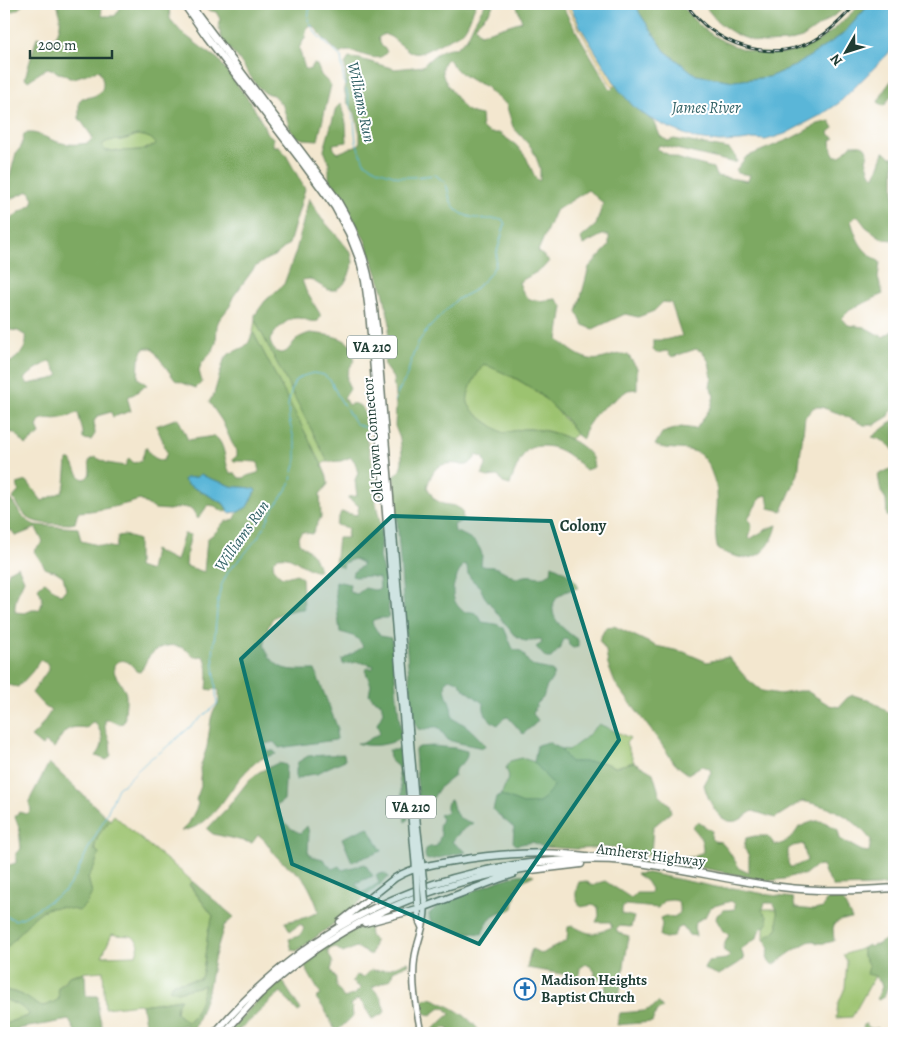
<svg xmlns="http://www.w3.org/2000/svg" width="898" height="1037" font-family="Alegreya,serif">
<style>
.green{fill:#9cc36f;stroke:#5e8052;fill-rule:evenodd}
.forest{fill:#7da962;stroke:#4e734b;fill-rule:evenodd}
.sand{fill:#eeda9e;stroke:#868c69}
.water{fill:#5ab6d8;stroke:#3c7a86}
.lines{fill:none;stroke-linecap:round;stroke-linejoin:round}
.stream{stroke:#5ab6d8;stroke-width:1}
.primary-casing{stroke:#69786a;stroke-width:8}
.highway-casing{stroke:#69786a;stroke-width:9}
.primary{stroke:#fff;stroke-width:5}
.highway{stroke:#fff;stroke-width:6}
.rail-casing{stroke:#1f3d34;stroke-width:3}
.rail{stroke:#fff;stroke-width:1;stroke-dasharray:4;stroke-linecap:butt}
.highway-bridge-casing{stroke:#69786a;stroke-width:9;stroke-linecap:butt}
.highway-bridge{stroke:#fff;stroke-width:6}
.marked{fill:#0f766e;fill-opacity:0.2;stroke:#0f766e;stroke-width:4;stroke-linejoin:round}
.labels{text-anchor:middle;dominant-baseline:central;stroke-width:4;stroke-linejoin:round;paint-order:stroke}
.shield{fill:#fff;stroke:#627771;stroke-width:1}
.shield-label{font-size:14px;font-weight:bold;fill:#1f3d34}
.street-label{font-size:15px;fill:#1f3d34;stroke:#fff}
.poi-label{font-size:15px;font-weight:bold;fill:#1f3d34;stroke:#fff;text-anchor:start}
.water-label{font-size:16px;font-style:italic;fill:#316165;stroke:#fff}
.neighbourhood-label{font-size:16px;font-weight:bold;fill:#1f3d34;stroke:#fff}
</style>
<rect width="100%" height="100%" fill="#fff"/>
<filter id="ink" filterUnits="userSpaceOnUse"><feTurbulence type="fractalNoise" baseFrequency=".02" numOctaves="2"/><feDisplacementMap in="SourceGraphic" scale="10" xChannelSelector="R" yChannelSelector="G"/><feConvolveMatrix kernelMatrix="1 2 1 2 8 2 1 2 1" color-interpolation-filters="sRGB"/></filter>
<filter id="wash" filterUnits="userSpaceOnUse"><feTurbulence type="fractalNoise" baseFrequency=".0096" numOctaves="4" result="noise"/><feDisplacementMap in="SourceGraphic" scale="20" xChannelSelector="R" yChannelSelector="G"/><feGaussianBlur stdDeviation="1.12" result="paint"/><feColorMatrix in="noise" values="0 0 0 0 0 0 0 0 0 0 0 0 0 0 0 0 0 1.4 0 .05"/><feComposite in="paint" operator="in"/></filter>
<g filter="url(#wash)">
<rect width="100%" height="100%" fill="#f3e7cf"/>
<path class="green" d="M137,135C145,136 152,137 156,144C145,153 120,150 105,151L102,145C109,139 113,140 121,140C126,139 132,137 137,135Z
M255,320L328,462H325L322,465L253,332Z
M484,364C495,369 506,373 516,379C541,392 560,412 576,434L570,439C555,432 539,428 523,429C517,430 510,432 503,433C494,427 471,413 468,403C465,393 478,371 484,364Z
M599,724L630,738L626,743L634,762L615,767L602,762H570L561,749L569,750L584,739Z
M522,758L534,762L554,786L540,803L523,804L501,795L509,776L506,768L510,761Z
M114,815L136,835L183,873L193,882L189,885L213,916L208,932L203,972L200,979L174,983L170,988L177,992L205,985C201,997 198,1015 187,1022L176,1013L177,1005L180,999L142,1005L138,1004L105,1008L103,971C94,972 78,972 70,976C67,978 61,985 58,988L59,999C36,1013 38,1003 20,994C15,992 9,991 4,990V951L33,918L42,911L49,908L61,907L92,893L88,878L95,865L99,853L94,849L98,836ZM112,934C125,938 133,931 139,945L136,955L102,956Z
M762,909H777L778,927L774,932L767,936L766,941L764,940V927L768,924L762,911Z
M863,948V956L869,966V969L875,976L852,1017L836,1018L838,1004L845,988L847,961L843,955Z
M4,999L20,1006L30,1013L28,1016L12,1021L4,1025Z"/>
<path class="forest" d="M4,4H24C17,10 13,13 4,12Z
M57,4H101L102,16H115L123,4H169L170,19L181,32L202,48L218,59L251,103L263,124L266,132L273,138V146H279L286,155L305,189L289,244L276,255L267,259L255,267L233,297L230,306L219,320L217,325L216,343L213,350L201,364L199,371L202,382L196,388L175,380L152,348H144L139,360L138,378L147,385C138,389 139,393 129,396L128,400L131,411L113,417L111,412L97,416L94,421L95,434L91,440L83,439V432L78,413C71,414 67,418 61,418C53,420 47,417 40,420L37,427L40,434L26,445L15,433L4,432V361L11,362C20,355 28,348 26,336L18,331L4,329V226L18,213L32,205L34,199L31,193L29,191C20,194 13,199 4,201V184L7,183L10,176L16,153L21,147L24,134C35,130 45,138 55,141C66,145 77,145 88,143L93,138L79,118V102L82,98C102,97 108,88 99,70L74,78H69L64,74L58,73L54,70L47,68L28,81L25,78L37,37L52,41C62,29 62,18 57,4ZM137,135C145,136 152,137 156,144C145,153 120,150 106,151L102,145C109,139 113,141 121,140C126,139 132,137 137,135ZM50,361L59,375L52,379L28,384L24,379L36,369Z
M199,4H476C472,12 469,25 462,32C459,34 423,53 420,53C416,54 412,53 409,51L391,37L384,34L378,38L381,45L387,51C379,66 360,51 348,51C345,51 342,52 340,54L323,38L314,26L307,27L305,38L299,48L305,69L309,70L314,64L317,65L321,75L331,85L318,140L303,139L295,136L290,129L283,106L273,95L265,93L257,86L238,58L223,42L219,29L220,19L216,12L208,10Z
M485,4H494L490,11L475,26L480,34L522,21L516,4H562L569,19L611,90L616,85L633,106L655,123L660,136L668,141L674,139L729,149L735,155L737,162H731L659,145L657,149C674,159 694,163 713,168L716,176L748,181L750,175L738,173L736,170L746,157L792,138L818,124L830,121L834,128L829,132L830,135L835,138L831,140L832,151L835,156H840L851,145C861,145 865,143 868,154L866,159C868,166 869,174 875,177L884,152L887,153L891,157H894V240L883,239L866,227L857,215L851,221C858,243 861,250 880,262L878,278L883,294L850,310L842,318L848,325L864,327L883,337L894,330V407L891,411L889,416L874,425H864L841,414L821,407H814L805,417L798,474L782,511L769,508L767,495L761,497L748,518L752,526L749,538L750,539L767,529L777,525C774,540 763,559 744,558C735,557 726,553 718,550C712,531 719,511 717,492C716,483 712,474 709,466C706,461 701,454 696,452C683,447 667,451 655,445L662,433L681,427L696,429L711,407L714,396L710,386L712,378L709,362L703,352L696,349L672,357L667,351L656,353L653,349V340H664L682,336L671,303L663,302L654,311L638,317L625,314L593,329L583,325L577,312L589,267L609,246V235H602L583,245L581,238L596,225L603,203L588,190L555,211L538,251L549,261L542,269L519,282C526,305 536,301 556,299L563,306L558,340C571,350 583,362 600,359C612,357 616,352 628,355L637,368V389L628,390L597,412L586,428L583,439L576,434L565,418L539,393L517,379L484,364C478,372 465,393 468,403C471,413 494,427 503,433C509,432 516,430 523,429C545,428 577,437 591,456C593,459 593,463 594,467L586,470C573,458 561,446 542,446C537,446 531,447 527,450C521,456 512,477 510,485L503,483L498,476L488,477L482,475L486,465L484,458L477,455C475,458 472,462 469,464C466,466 461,465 458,464C438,462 433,468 427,487L434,499L443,504L455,506L462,510L463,520L454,525L455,532C467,535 481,543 482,556C482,559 481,562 481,565C486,568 488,566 493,567C498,567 511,576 516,578C519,578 522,576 525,576C536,574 538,581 551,573L552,565C563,570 574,575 578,588C563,591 547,599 555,618C560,627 570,634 578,640V647L573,648L569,645L568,640L564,639L560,648L551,658H546L536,647L542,643L541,639L525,641L513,634L484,596L480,587L472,580L468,574L467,566L464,564C453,581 446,598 464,612C475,611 478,613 482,622L496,624L504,628L513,649L521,651C525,655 527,662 531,664C538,670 546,666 554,673L552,679L546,688L543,698L537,704L533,714L538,720L535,724L523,734L508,717L504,718L498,725C490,722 482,713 484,704L463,688L459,682L453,679L447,680C442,690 449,698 451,707C452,711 451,715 454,719C457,722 461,722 465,725C472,730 479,738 485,745L483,748L459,743L448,740L438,727C429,726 428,731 418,729L414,721L408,665L394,477L400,470L402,462V454L400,439L395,426L396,406L393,378L385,367L384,358L390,324L383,291L365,240L346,207L329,180V163L324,150L336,108L341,103L346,123L347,142L333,144L334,149L338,153L360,144V134L355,113L347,102L344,88L346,81L345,64L349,58L360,59L395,69L423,66C431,57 444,46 456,48L467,38L474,23ZM447,59L450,60L453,66L459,72L471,80L487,87L490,92L506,104L513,127L531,147L536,157L540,168V179L539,181L535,177L526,157L516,145L499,133H490L482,128L481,115C476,114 471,113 466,110C461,106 458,100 454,94C447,85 435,68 447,59Z
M636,4H682C705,44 769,67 811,45C830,35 845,19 861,4H870L843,34L797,65L769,77L734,81L696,75L665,51L640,14Z
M703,4H847L842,10L802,38L787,42L764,43L756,42L737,35L726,28L717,21Z
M894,77V99L891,96L885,105L883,106L878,102L885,89Z
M309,198L321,218L340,239L351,253L353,262L349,275L344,284L335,290H328L310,279L302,280L306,291L320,314V317L318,321C308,323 306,318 298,318C287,317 274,332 270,340C271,348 278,357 287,351C291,347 294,341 298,338C302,336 306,334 310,333C320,334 344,336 350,345C353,349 354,356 354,361C347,371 344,378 350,389L344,398L348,405C351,404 354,403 356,404C366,406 368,426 369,433L366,437L367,441L376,478L373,489L381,527V538L379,557L385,578L388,593L389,616L387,618H380L373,620L372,623L380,636L391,638L392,642C395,674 397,706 402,738C390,745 370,748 357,743H363L380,733L377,724L383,712L381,703L374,700L369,694L371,685L365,670L368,668L372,669L374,666L359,662L343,664L342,660L363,647C359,636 350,635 340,632L335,592L336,581L350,584L349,592L357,594L365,588L374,590L380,589L379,578L369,576L355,577L352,576L353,572L362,566V563L354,559L344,563L343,568L335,564L338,538H347L348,528L336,525L341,512L357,515L359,506L348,498V497L357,496L355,480L358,473L355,462L351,457L341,461L328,462L255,320V315L265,301L284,284L296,251Z
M253,332L322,465L327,477L328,484L320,494L321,517L312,534L302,532L298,537L299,543C312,553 315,554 319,571C315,570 309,569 306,567C295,562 292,555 278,557L273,562L274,569C282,579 283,578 296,574L302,578L304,609C296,609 279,613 273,618C271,621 269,625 268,628C266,633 264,639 264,644C266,654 274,664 283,668C293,671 304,670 315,670L338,729L336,732L337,739L335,740L279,748L274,742L265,744L268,751H274L276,754C269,756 261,758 255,763C228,784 218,826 181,831L189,823L197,807L198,803L196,800L201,786L200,768L207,747L211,719L213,712L219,703V690L215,689L212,690L207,689C208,679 209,668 205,658L202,656L194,657C191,655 189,651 185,649C172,642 157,646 148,658C145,662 144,667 140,672L136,671C131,662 122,656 114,665C112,676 122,682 125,691C128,699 124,711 125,720L123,723L119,724L109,720H105V728L110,742L111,755L107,760L96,756C106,744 103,735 95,722H92L87,728C65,725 65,731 54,748L45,742L42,746L31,737L39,729L51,711L44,706L32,693L48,670V664L40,660L32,672L18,687L8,685L4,681V586L9,571L18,566L24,580C19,591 14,600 15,612L25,613L32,610H39C44,602 42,596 38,588L41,584L45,582L52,588L61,595L66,589L63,576L55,571L46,569L34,551L43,542L36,528L16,536L11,530L4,533V524L9,519L4,505L11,500C18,510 23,520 35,525L78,528L81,541L98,545L116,548L118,536L124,535L138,540V567L150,571L154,550L176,561L184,534L191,535L187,551L186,566L204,572L207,539L216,532L224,522L235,519L238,512L247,507L256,490C249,486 239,488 231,486C227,485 228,485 224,483C215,480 208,479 201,474L197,477L184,480L187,484L223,503L228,511L224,512L215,506L208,505L198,519L192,509L183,507L169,510L155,509L140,500C119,506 99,511 78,512L75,523L70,524C57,523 37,526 27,517C21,512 18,504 13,498L19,491L17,484L27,481L42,501L62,492L65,484L67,460H71C75,466 77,475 83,479C92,478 90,468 89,461L95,457L107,463L125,466L129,458L134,463L141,461L146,447C151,456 153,458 163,461L167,453L162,439L156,426L178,418L188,440L214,436C226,442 224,463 230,473H235L239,478H244C249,474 254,475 259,472V465L257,462L242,461H234L233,459L237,456V451L232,443L222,421L209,402L214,394L224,360L229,354L244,347L249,342Z
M894,420V451C889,443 881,439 872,437Z
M894,465V519L887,516L886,499L881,492L878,475L890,469Z
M614,626L656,646L684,652L707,662L728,657L747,679L762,691L780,694L798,691H807L829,705L839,707L847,698L853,695L874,702L889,713L894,708V884L877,886L834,887L827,877L822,866L814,867L804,875H796L784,879L769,881L677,863L673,858L693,857L703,852C703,840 700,835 692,827L698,822L712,831L711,838L714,841L721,842L728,850L740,869L749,873V856L744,848L746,838L755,836H768L775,845C787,844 793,837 799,827C818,819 820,818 838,830L840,839L862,851L869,852L871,840C850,814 834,808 802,801L775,818L753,811C748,813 744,818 739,820C719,828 708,799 704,785L711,772L709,768L701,766L688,774L675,764L660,742L615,683L608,665L606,651L599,640L606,627ZM803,844L807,861L793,867H790L788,863V849L793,846Z
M548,742L561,749L570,762H602L615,767L634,762L653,773L660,796L669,804L671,812L653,827L651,854L644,856H637L614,847L576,849L544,847L532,842L516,845L513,842L514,828L493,810L496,797L501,795L523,804L540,803L554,786L534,762L537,745Z
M433,746L455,748L467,751C468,760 462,764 455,769L454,776L440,787L431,801L420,808L418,796L415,750L419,747Z
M389,750H399L403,754L408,820L405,822L398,767L390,760Z
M344,754L345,760L325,769L317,774L307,775L296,780V770L298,762L308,756Z
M49,763L110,820L98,836L94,849L99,853L95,865L88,878L92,893L87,903L79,911L61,907L49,908L42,911L33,918L4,951V865L6,866L16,863V853L21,849L19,828L15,817L19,812L27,814L31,810L29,801Z
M278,763L286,765L284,800L276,806C282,820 286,827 300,833L307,826L309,832L308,852L311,856L323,859L332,869L339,866L342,870L365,864L373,876L356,883L362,893L379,883L376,875L384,873L389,877L331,926L297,951L292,950L289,939L299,936L304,929L301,924L290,931L285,922L304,918L319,912C316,902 308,883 301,876C293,868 283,864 276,856C270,849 266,839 258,835L252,843L213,834L207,829L227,808L249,780L259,772Z
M450,800L452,801C455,816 458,819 473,823L459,833L452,842L466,852L429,860L426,859L425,855L426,849L430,847L437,846L441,834L439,826L442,819L439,815L447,812V804Z
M368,827L382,851L352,862L342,838Z
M648,873L721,888H733L770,895L793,898L795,908L814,910L823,908L826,900L842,899L852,919L842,920L835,923L833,928L834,941C830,942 823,944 818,943C813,942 817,941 811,941C805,942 779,960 774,965L769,962L767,957L769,949L766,941L767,936L774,932L778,927L777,909L773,903H765L762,911L767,916L768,924L762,928L759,931L757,938L741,949L744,959C737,965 727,970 719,975L704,969L708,961L726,959L730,955L723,950L725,943L729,935L723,931L716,919L717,915L724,910L735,909V904L731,901L711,907L708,911L705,917L697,921L694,927L696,936L689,935L683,926L677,929L673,937L665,938L660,936L662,924L660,918L665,916L674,917L680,913L678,901L672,900L663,901L658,908L625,905L622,909V914L634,917L631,927L619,926L616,929L618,933L629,936L619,997L605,993L606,979L601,978L598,980H594L595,972L591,967L586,964L580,968L579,977L527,968L530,954L532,949L542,954C550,948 559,946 567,940L568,927L573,926C592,936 592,935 612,927L610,922H596L599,916L598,907L592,905L581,907C574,899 575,891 579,882L586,881L593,886L598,883L605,881L631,898L636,893H650L651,889L646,881L636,874Z
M531,874L534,875L519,883L517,887L513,908C509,911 506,911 501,912C490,915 486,924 482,934C465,932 443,932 430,920L429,914L437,906L498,881L518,875Z
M193,882L234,917L224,926L214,959L208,991L196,1024L191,1033H188L187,1025L139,1032L145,1023L142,1005L181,999L177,1005L176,1013L187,1022C198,1015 201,997 205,985L177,992L169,989L174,983L200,979L203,972L208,932L213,916L189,884Z
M894,920V975L891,978L884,997L878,1000L877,998L882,987L880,981H878L875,976L867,974L869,966L863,956V948L868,945L871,947L874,944L877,945L888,938V932L891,928Z
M369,926L370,936L375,940L371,955L356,947L343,953L335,947L327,950L333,963L331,970L336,979V986L344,998L355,994L361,988L352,982L356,975L363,977L371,970C384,972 394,967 406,962H408L409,964L393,971L391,979L372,987L381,998L385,1011L383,1014L372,1019L363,1004L358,999L350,1005L352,1007L353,1016L336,1032L325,1010L316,998L321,995L302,962C321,946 344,931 369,926Z
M83,973L85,976L86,996H98V1011L104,1033H76L69,1020L17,1029L18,1033H5L4,1025L12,1021L28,1016L29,1013L20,1006L4,999V990C9,991 15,992 20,994C38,1002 37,1013 59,999L58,988L65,982L69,976Z
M283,980L286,987L301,1010L298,1012L281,992C273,998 267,1005 260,1011C254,1018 246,1023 239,1030L240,1033H227C236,1025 243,1015 252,1006C261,996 272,987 283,980Z
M431,998C452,1007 467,1014 481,1033H450L448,1028L437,1030L433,1033L430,1032L450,1014L446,1009L441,1007L431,1015L426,1014L424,1010L422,1002L425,999Z
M658,1002L663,1008L657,1011L652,1022L617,1025L620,1013L644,1011L652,1008Z
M866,1023C869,1029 871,1029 878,1028L880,1033H887H865L863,1026Z"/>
<path class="sand" d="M565,4H569L581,28L616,85L614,87L610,83Z"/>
<path class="water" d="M569,4H636L640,14L665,51L696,75L734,81L769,77L797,65L843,34L870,4H894V46L887,55L839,103L821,115L785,134L766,140L754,139L741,141L719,142L696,139L665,126L649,118L633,106L619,90L581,28Z
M201,474C208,479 215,480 224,483C227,485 228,485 231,486C239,488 249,486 256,490L247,507L238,512L229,513L226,507L223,503L187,484L184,480L185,478L197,477Z"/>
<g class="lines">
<path class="stream" d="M310,4L308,20L317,35L341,57L344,82L354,120L356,142L364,162L378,170L399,177H414L436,175C438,178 443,180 445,183C448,187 448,194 450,199C458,221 482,219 502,219L505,224L497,252L495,266L488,276L473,291L456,300L429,328L419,341L413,355L406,378L399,390L395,401
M4,915L15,920L24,917L65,891L76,875L88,849L103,822L118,788L125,783L139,769L151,758L162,751L217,704L213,655L218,600L221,586L229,570L242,557L258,537L264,528L270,514L290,484L296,460V447L289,420L288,405L292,388L295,381L303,376L313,373L324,375L331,381L338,396L355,423L363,427L369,428"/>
</g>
</g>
<g filter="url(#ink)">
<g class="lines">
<g class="primary-casing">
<path id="primary" d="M418,909L419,921L422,928
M421,1033C416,1007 411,982 415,956C418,939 426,924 425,907"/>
</g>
<g class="highway-casing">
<path id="highway" d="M184,4L207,37L300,159L335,207L349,233L360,261L365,281L369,311L417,881
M190,4L336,198C362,241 371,276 376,326L417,827L423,879
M531,870L581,864
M340,922L395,878C413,867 434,864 454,861C501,853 547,850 594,857
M365,923L425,907L499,879L514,874
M215,1033C297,937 403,878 530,863C561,860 593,858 624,861C677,867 728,880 781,887C819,892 856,891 894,888
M224,1033C236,1020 247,1007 260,994C337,922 431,882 535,867"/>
</g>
<use href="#primary" class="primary"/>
<use href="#highway" class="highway"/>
<g class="rail-casing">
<path id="rail" d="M686,4C714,45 770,64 815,40C831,31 844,17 856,4"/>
</g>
<use href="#rail" class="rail"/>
<g class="highway-bridge-casing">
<path id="highway-bridge" d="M423,879L425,901
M417,881L418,904"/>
</g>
<use href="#highway-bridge" class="highway-bridge"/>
</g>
</g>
<path class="marked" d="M392,516L551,521L619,740L479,944L292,864L241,659Z"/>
<defs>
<g id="church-ring" transform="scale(1.125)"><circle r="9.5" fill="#fff" stroke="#1f6fb2" stroke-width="1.5"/><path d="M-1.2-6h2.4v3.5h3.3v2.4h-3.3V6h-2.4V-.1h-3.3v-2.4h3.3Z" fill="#1f6fb2"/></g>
</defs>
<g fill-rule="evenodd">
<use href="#church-ring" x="525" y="989"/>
</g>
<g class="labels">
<g class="shield">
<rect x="347" y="335.5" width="50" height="23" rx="4"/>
<rect x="386" y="795.5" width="50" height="23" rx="4"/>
</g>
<g class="shield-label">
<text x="372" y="347">VA 210</text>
<text x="411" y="807">VA 210</text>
</g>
<g class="street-label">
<text transform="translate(373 440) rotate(-95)">Old Town Connector</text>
<text transform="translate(651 855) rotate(7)">Amherst Highway</text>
</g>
<g class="poi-label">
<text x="541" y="980">Madison Heights<tspan x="541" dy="17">Baptist Church</tspan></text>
</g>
<g class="water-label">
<text transform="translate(361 102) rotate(78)">Williams Run</text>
<text x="706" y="108">James River</text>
<text transform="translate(242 536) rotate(-55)">Williams Run</text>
</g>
<g class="neighbourhood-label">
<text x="583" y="526">Colony</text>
</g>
</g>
<rect width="898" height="1037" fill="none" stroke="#fff" stroke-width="20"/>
<g transform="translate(846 52) rotate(231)" stroke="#ffffff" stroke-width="4" paint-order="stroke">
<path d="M0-4L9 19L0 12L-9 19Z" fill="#1f3d34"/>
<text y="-8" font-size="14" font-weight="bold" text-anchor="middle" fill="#1f3d34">N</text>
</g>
<path d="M30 50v8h82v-8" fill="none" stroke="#1f3d34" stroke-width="2.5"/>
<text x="38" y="50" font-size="15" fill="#1f3d34" stroke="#ffffff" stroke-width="4" paint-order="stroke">200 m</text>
</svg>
